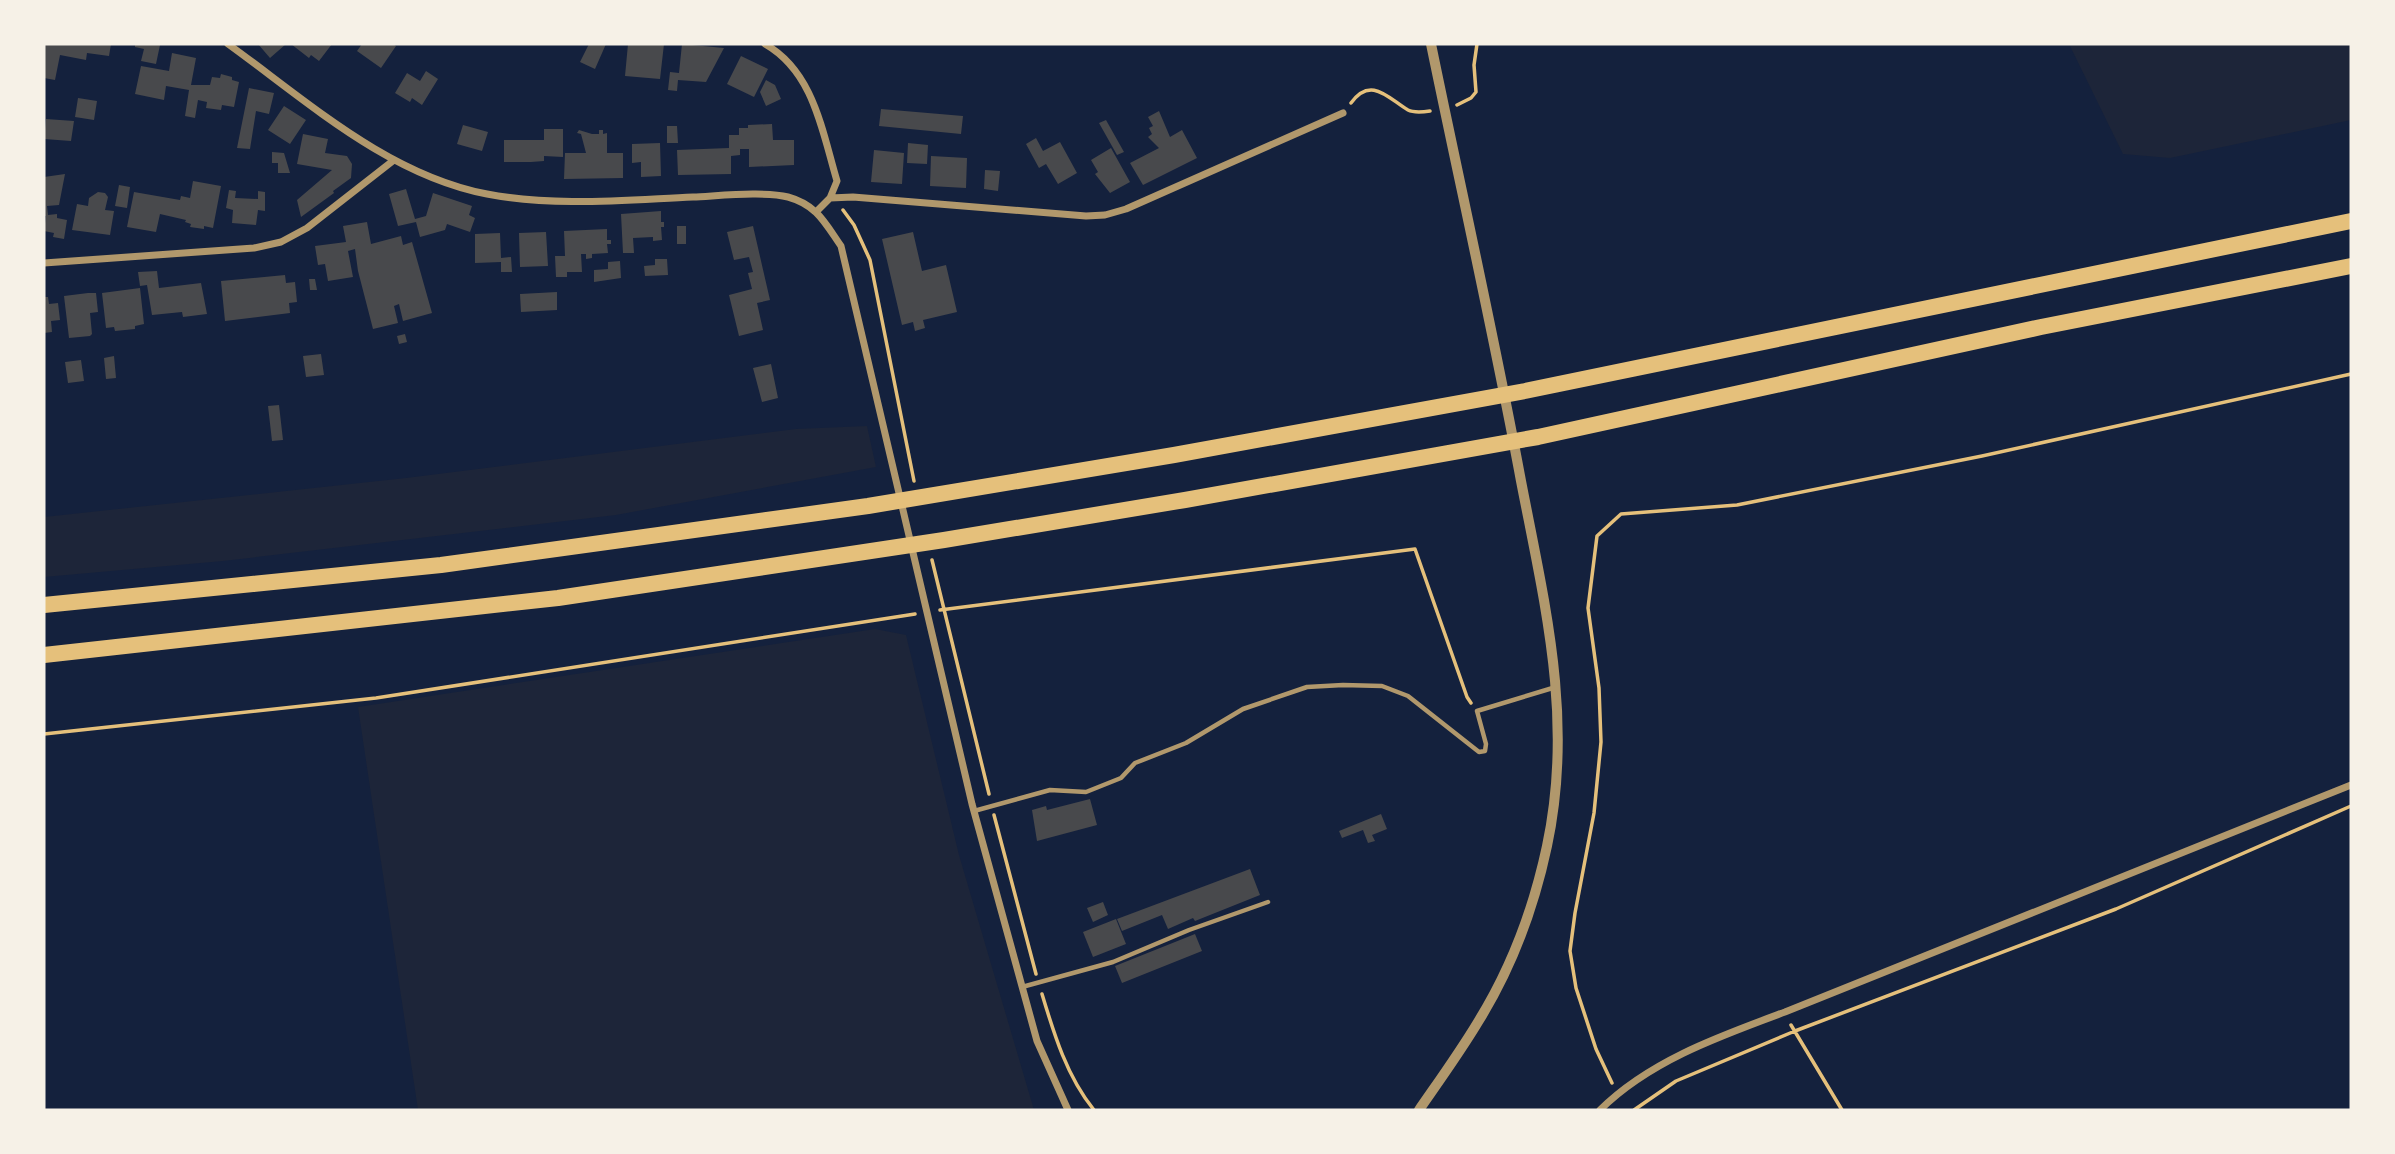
<svg xmlns="http://www.w3.org/2000/svg" width="2395" height="1154" font-family="Poppins,sans-serif">
<style>
.green{fill:#1d2539}
.building{fill:#48494c}
.lines{fill:none;stroke-linecap:round;stroke-linejoin:round}
.path{stroke:#e5c07b;stroke-width:3.5}
.service{stroke:#b1986c;stroke-width:4.5}
.minor{stroke:#b1986c;stroke-width:7}
.tertiary{stroke:#b1986c;stroke-width:10}
.motorway{stroke:#e5c07b;stroke-width:16}
</style>
<rect width="100%" height="100%" fill="#14213d"/>
<path class="green" d="M2069,44H2351V120L2170,158L2123,154Z
M867,426L876,467L616,515L223,561L44,577V517L406,478L796,429Z
M875,629L906,635L959,855L1034,1110H418L358,707Z"/>
<path class="building" d="M44,44H111L109,56L87,53L86,60L60,55L55,80L44,78Z
M135,44L160,45L156,64L141,61L144,49L135,47Z
M258,44H286L270,58Z
M291,44H332L319,61L311,55L309,58Z
M362,44H393L396,46L381,68L357,51Z
M589,44H606L595,69L580,62Z
M628,44H664L660,79L625,76Z
M682,44L724,48L706,82L678,80L677,91L668,90L670,72L679,73Z
M172,53L196,58L191,85H210L212,77L220,78L221,74L232,77V80L239,82L234,107L222,105L221,110L206,108L207,102L198,100L195,118L185,116L189,90L166,86L164,100L135,94L141,66L169,71Z
M741,56L768,69L754,97L727,84Z
M426,71L438,79L422,105L412,98L410,102L395,93L407,73L420,81Z
M766,80L775,85L781,99L766,106L760,92Z
M249,88L274,93L269,114L256,111L250,149L237,148Z
M78,98L97,101L94,120L75,117Z
M284,106L306,120L290,144L268,130Z
M881,109L963,116L961,134L879,126Z
M1159,111L1170,137L1182,130L1197,158L1143,185L1130,163L1159,148L1148,137L1152,134L1149,128L1153,126L1148,117Z
M46,119L74,121L71,141L44,139Z
M1106,120L1124,152L1117,155L1099,123Z
M772,124L773,140H794V165L749,167V149H740V155L731,156V174L678,175L677,150L729,148V135H739V128H748V125Z
M463,125L488,132L482,151L457,144Z
M667,126H677L678,143H667Z
M544,129H563V157L544,156V161L531,162H504V140H544Z
M579,130L592,134H599V130H603V134L607,133V153H623V178L564,179L565,153H586L581,134L577,133Z
M303,134L328,139L325,153L347,156L352,164L351,178L333,191L334,193L301,217L297,200L332,170L297,164Z
M1036,138L1043,151L1060,142L1077,173L1058,184L1046,164L1039,168L1026,144Z
M660,143L661,176L641,177V162L632,163V144Z
M908,143L928,145L927,164L907,163Z
M1111,148L1130,182L1110,193L1095,174L1098,172L1091,160Z
M874,150L904,153L902,184L871,182Z
M272,152L284,153L290,173H278V163H272Z
M931,156L967,158L966,188L930,186Z
M985,170L1000,171L998,191L984,189Z
M65,174L59,205L47,206L48,215L57,214V218L67,220L64,239L53,237L54,233L44,231L46,216H44V177Z
M193,181L221,186L213,228L204,226V229L190,227L191,224L185,222L186,220L160,214L156,232L127,227L134,192L180,200L181,196L190,198Z
M119,185L130,187L127,208L115,206Z
M406,189L415,219L426,216L433,193L472,206L469,215L475,218L470,232L447,224L445,230L420,237L416,222L398,226L389,194Z
M229,190L236,191L235,198L258,199V191L265,192V211L258,210L256,225L232,223L233,210L226,208Z
M98,192L105,193L108,197L105,210L114,211L110,235L72,230L77,204L88,206L89,198Z
M661,211V222H664V227H661L662,240L653,241V237L633,238L634,253H623L621,214Z
M367,222L371,244L401,236L403,245L412,242L432,313L403,321L399,304L394,306L398,323L373,329L358,271L355,249L348,251L353,277L328,281L325,264L318,265L315,246L346,242L343,226Z
M677,226H686V244H677Z
M753,226L770,300L757,303L763,330L739,336L729,295L752,289L748,273L753,272L749,257L734,260L727,232Z
M607,229V240H611V244H607L608,253L592,254V258L586,259V254H581L582,272H567V277H556L555,256H565L564,231Z
M546,232L548,266L520,267L519,233Z
M913,232L922,271L946,265L957,312L923,320L925,328L915,331L913,322L902,325L882,239Z
M500,233L501,258L511,257L512,272H501V262L475,263V234Z
M655,259H667L668,275L645,276L644,266L655,265Z
M620,261L621,278L594,282V270L608,269V262Z
M157,271L159,288L201,283L207,314L183,317L182,312L152,315L147,285L140,286L138,272Z
M285,275L286,283L295,282L297,302L289,303L290,313L225,321L221,281Z
M309,279H315L317,290H310Z
M140,288L144,324L135,326V329L115,331L114,327L106,328L102,293Z
M557,292V310L521,312L520,294Z
M88,293H96L98,312L90,313L92,334L90,336L69,338L64,296Z
M44,297H48L49,304L58,303L60,320L51,321L52,332L44,333Z
M405,334L407,342L399,344L397,336Z
M321,354L324,375L306,377L303,356Z
M114,356L116,378L106,379L104,358Z
M81,360L84,381L68,383L65,362Z
M771,364L778,398L762,402L753,368Z
M279,405L283,440L272,441L268,406Z
M1090,799L1097,825L1037,841L1032,810L1046,806L1047,810Z
M1381,814L1387,829L1372,835L1375,841L1368,843L1363,830L1342,838L1339,831Z
M1250,869L1260,895L1195,921L1193,918L1168,929L1162,915L1122,931L1117,919Z
M1103,902L1108,915L1093,922L1087,908Z
M1116,919L1126,944L1093,957L1083,932Z
M1195,934L1202,951L1122,983L1115,966Z"/>
<g class="lines">
<path class="path" d="M1351,103C1371,75 1389,99 1408,110C1414,113 1423,112 1430,111
M1457,105L1471,98L1476,92L1474,65L1477,44
M843,210L854,225L870,260L914,481
M932,560L989,794
M940,610L1415,549L1467,697L1471,703
M44,734L376,698L915,614
M994,815L1036,974
M1042,994C1054,1034 1067,1077 1094,1110
M1791,1025L1842,1110
M1612,1083L1596,1049L1576,988L1570,951L1575,913L1594,813L1601,742L1599,688L1588,608L1597,536L1621,514L1737,505L1982,456L2351,374
M1634,1110L1676,1081L1795,1031L2116,909L2351,806"/>
<path class="service" d="M974,811L1050,790L1086,792L1121,778L1135,763L1186,743L1243,709L1307,687L1343,685L1382,686L1408,696L1479,752L1485,751L1486,744L1477,711L1556,687
M1022,987L1113,962L1189,930L1268,902"/>
<path class="minor" d="M228,44C307,101 388,175 487,194C555,207 624,200 693,197C718,196 765,191 788,197C817,205 825,223 841,246L972,804L1037,1041L1068,1110
M765,44C814,72 822,131 837,181L830,198
M817,211L830,198L853,197L1086,216L1105,215L1126,209L1343,113
M44,263L254,248L281,242L307,228L394,160
M1600,1110C1649,1061 1720,1036 1785,1012L2351,785"/>
<path class="tertiary" d="M1419,1110C1439,1081 1460,1052 1478,1022C1511,969 1534,907 1547,846C1574,720 1545,605 1521,481C1494,335 1461,190 1431,44"/>
<path class="motorway" d="M44,605L441,565L868,506L1174,455L1525,391L2351,221
M44,655L558,598L944,540L1185,500L1538,437L2041,327L2351,266"/>
</g>
<rect width="2395" height="1154" fill="none" stroke="#f6f1e7" stroke-width="91"/>
</svg>
